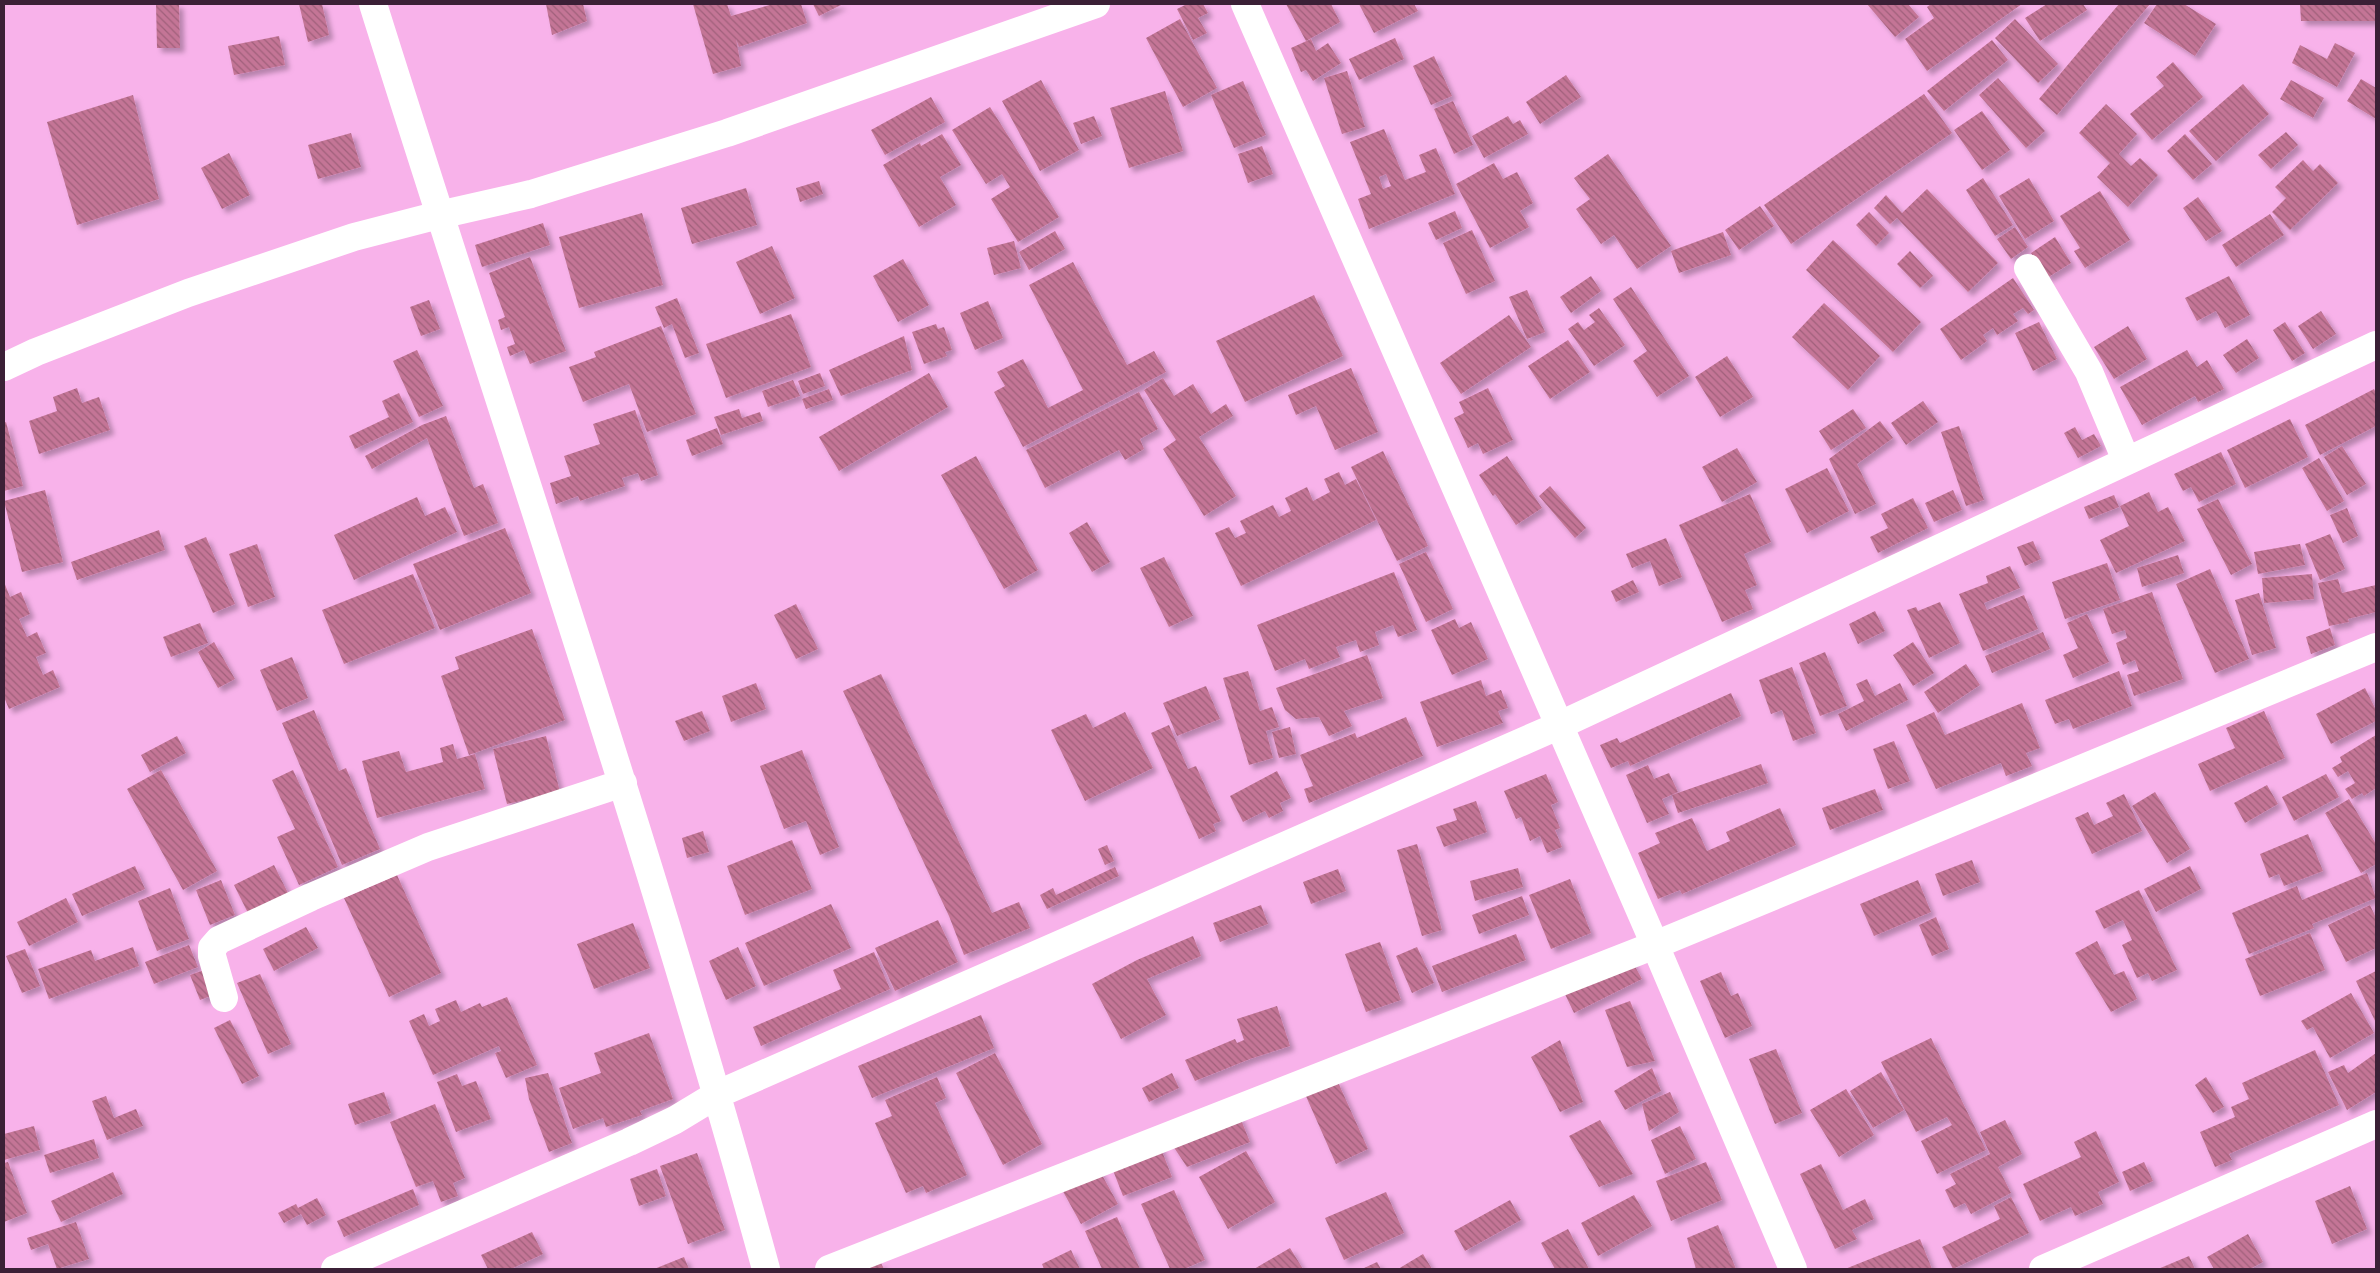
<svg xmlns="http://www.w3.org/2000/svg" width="2380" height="1273" font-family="Cabin,sans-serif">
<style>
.building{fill:url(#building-back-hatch);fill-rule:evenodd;filter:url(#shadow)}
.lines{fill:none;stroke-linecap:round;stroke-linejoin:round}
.street{stroke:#fff;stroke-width:28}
.secondary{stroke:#fff;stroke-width:28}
</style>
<defs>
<pattern id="building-back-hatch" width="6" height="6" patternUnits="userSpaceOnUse" patternTransform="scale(1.25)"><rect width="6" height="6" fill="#c47596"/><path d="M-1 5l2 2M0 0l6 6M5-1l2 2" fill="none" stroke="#a0607b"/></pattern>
<filter id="shadow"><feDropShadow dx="4.5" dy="4.5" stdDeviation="2.5" flood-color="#0004"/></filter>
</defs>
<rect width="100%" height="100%" fill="#f8b2ea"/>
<path class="building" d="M156,4H179L180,48H157Z
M299,4H322L329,35L308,42Z
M546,4H583L587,21L552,35Z
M693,4H727L731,16L773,4H801L807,23L739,47L736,39L741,66L713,74Z
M813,4H843L819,16Z
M1187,4H1203L1208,13L1198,18L1207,33L1193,40L1177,9Z
M1286,4H1331L1340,22L1306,41Z
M1359,4H1414L1418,11L1374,33Z
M1867,4H1908L1919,17L1895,37Z
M1931,4L1954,5L2022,4L1927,71L1905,39L1934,18L1927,7Z
M2047,4H2083L2087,10L2040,41L2025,18Z
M2119,4H2150L2057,115L2039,99Z
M2157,4H2184L2216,24L2195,56L2144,23Z
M2300,4H2376V21H2301Z
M1180,19L1217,88L1183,107L1146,38Z
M2015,19L2058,64L2038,83L1995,38Z
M279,36L285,65L234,75L228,46Z
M1395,38L1404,59L1359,80L1349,59Z
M1311,39L1316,51L1328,43L1341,63L1313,81L1306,70L1301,72L1291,48Z
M1992,40L2008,60L1944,111L1927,91Z
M2335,43L2355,53L2337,87L2292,63L2300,45L2327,59Z
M1434,56L1452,96L1431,105L1413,66Z
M2173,62L2203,97L2152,140L2130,114L2164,86L2156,77Z
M1347,71L1365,127L1342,134L1324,78Z
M1566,75L1581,97L1540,124L1526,102Z
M1998,78L2045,131L2026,148L1979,95Z
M2361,79L2376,88V119L2347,101Z
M1041,80L1079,150L1040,171L1002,101Z
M2291,80L2324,98L2313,118L2280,99Z
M1243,81L1266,135L1234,148L1211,95Z
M2243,84L2269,114L2216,161L2189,131Z
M1165,91L1183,151L1129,168L1110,108Z
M1924,94L1952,133L1791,244L1764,205Z
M133,95L159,199L77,225L47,122Z
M931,97L945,122L885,155L871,130Z
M1453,101L1473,145L1454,154L1434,109Z
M2106,104L2137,134L2119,154L2131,166L2140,158L2158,175L2128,207L2097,177L2110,163L2079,133Z
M990,107L1059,217L1018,242L991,199L1010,187L1002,174L986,184L952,130Z
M1982,111L2010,150L1982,170L1954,130Z
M1094,116L1102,136L1081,144L1073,123Z
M1508,116L1513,124L1520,120L1528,134L1484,158L1472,136Z
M1384,129L1405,180L1426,172L1419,155L1436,148L1455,194L1369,229L1358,199L1371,194L1350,142ZM1386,174L1391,186L1383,189L1379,177Z
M2286,132L2298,145L2271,169L2258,155Z
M351,133L361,167L318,179L308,145Z
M942,134L961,165L940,177L956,205L919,227L883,165L920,143L921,146Z
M2185,134L2212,164L2193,180L2167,151Z
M1262,146L1273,174L1248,183L1238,154Z
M229,153L250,195L222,209L201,168Z
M1608,154L1671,246L1637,269L1614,235L1601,244L1576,209L1590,199L1574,178Z
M2303,160L2313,171L2320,164L2338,183L2290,230L2272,212L2286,198L2275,187Z
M1494,163L1503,179L1517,172L1533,203L1520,211L1529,227L1490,248L1456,184Z
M1983,178L2013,225L1995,236L1966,190Z
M2029,178L2054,221L2025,239L1999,196Z
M819,181L823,194L800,202L796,188Z
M746,188L757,225L692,244L681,208Z
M1927,189L1998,263L1968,292L1897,218L1890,224L1874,208L1886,195L1902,213Z
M2100,191L2130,240L2085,268L2074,251L2080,248L2060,216Z
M2198,197L2222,231L2206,241L2183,208Z
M1760,206L1774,226L1739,250L1725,230Z
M1455,211L1462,228L1436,240L1428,223Z
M1869,212L1889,233L1876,246L1856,225Z
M642,213L663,285L579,308L559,237Z
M2270,214L2284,235L2236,267L2222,245Z
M543,223L550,245L482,267L475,245Z
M2015,227L2028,247L2011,259L1997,239Z
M1472,230L1495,281L1466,294L1443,243Z
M1055,231L1065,249L1029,270L1019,252Z
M1723,232L1731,255L1679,273L1671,251Z
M2055,237L2071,263L2047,278L2031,253Z
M1833,240L1921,322L1893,352L1806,270Z
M1014,241L1021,268L994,275L987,248Z
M772,246L795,298L760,314L736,262Z
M1910,251L1933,276L1920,288L1897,264Z
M530,257L566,351L530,364L524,350L510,356L507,347L515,344L509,327L501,330L498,320L505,317L489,273Z
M903,259L929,305L898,322L873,276Z
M1073,262L1127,365L1154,351L1166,372L1023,447L994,392L1005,386L997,372L1023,359L1048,408L1083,390L1029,285Z
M1591,276L1601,291L1571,313L1560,297Z
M2229,276L2250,315L2225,328L2216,311L2197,321L2185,298Z
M2013,278L2034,310L2028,314L2023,308L2013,314L2018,321L1997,335L1993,328L1983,335L1987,341L1961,360L1940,329Z
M1631,287L1689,376L1657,397L1633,361L1647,351L1613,299Z
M1527,290L1545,332L1527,339L1509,297Z
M1314,295L1343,356L1245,402L1216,341Z
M677,298L699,353L685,358L672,324L664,328L655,307Z
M429,300L440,329L421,336L410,307Z
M988,301L1003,338L975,350L960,313Z
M1824,303L1880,356L1848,390L1792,337Z
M1599,308L1625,345L1594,366L1568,329L1578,322L1584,330L1595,322L1589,315Z
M2321,311L2336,334L2313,349L2298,326Z
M791,314L811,367L726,398L706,344Z
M1509,315L1531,347L1461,394L1440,363Z
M2039,322L2057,359L2033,371L2015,333Z
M2285,322L2305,353L2292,361L2273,330Z
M936,324L938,329L944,327L952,350L945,352L947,356L924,364L912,332Z
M661,326L696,414L647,432L629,384L583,402L569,367L596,357L594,352Z
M2128,326L2147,359L2114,379L2094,347Z
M904,336L912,370L841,396L829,370Z
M2247,339L2259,358L2236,373L2223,355Z
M1568,340L1590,372L1550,399L1528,366Z
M417,350L443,406L419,417L393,361Z
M2187,350L2197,367L2207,360L2224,389L2198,402L2195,396L2142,425L2120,387Z
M1727,356L1753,397L1720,417L1695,377Z
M1351,368L1378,432L1335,450L1316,406L1296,415L1288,395Z
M820,373L825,386L803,394L798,381Z
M929,373L948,407L839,471L819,437Z
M1163,378L1174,396L1193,384L1211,414L1226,404L1233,416L1199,437L1236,496L1204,516L1163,449L1176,440L1144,390Z
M793,380L800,396L768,407L762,391Z
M77,388L82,403L99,397L110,430L39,454L29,421L57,411L53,397Z
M1488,388L1513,440L1483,454L1478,443L1468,448L1454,418L1464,413L1459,402Z
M829,389L833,400L806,409L802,399Z
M2374,389L2376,393V426L2320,455L2305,425Z
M1139,392L1158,429L1140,439L1144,449L1125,460L1119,450L1045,488L1026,450Z
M399,393L413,422L355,449L349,436L389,417L382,401Z
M1923,401L1938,422L1906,445L1891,423Z
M739,409L742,418L760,412L763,421L721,435L714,417Z
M1853,409L1866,428L1831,450L1819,431Z
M635,410L658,475L641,481L638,473L622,478L625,486L580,501L578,496L556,504L550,483L571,476L564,456L600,444L593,424Z
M446,416L474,488L483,484L498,523L464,536L427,438L372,469L365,456L422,425Z
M2290,419L2308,457L2245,488L2227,450Z
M1880,421L1893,438L1857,464L1876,504L1855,514L1829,459Z
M6,422L23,486L4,491V423Z
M1959,426L1984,500L1966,506L1941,432Z
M2075,427L2082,440L2094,434L2101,446L2078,458L2064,433Z
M717,428L723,444L692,456L686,440Z
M2342,446L2366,484L2347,495L2324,457Z
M1737,448L1757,482L1722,502L1702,467Z
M1383,451L1428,546L1397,561L1351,467Z
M2221,452L2236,484L2199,502L2191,487L2183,491L2174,474Z
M976,456L1038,570L1004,589L941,475Z
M1507,456L1542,508L1516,525L1495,494L1493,496L1479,475Z
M2319,458L2344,501L2327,511L2302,468Z
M1827,468L1849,511L1807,533L1785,489Z
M1339,472L1345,485L1356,479L1376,520L1241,586L1215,533L1229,527L1235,538L1246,533L1240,521L1273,505L1279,517L1291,511L1285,498L1307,487L1313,501L1330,492L1324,479Z
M1550,486L1586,528L1575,538L1539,496Z
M45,490L63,562L22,572L4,501Z
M1953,490L1962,510L1934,522L1925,503Z
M2149,492L2158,512L2168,507L2185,541L2116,573L2100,540L2129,526L2120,506Z
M1750,494L1771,542L1744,554L1757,585L1745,590L1753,609L1722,622L1679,525Z
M2114,495L2119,507L2089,519L2084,507Z
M417,497L425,516L445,507L457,532L354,580L334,535Z
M1913,498L1928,528L1878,553L1870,537L1888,528L1881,514Z
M2218,499L2252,564L2231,575L2197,509Z
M2347,508L2358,536L2343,543L2330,515Z
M1087,522L1110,562L1092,572L1069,533Z
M505,528L531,593L440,630L413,564Z
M159,530L165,550L77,580L71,562Z
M2330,534L2345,569L2320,580L2305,544Z
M206,537L235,604L213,613L184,546Z
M1666,538L1682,577L1659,586L1650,561L1632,568L1626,554Z
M2033,541L2041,559L2025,566L2017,547Z
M257,544L275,597L248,607L229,554Z
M2300,544L2305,565L2258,574L2254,552Z
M1426,552L1453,609L1426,622L1399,564Z
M2178,555L2184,573L2142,587L2137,568Z
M1164,557L1193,616L1169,627L1140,568Z
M2107,563L2120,600L2065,619L2052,582Z
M2010,566L2020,588L1984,603L1987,610L2024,595L2038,629L1983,651L1959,594L1988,583L1986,576Z
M2210,569L2249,659L2215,673L2176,584Z
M1394,572L1417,630L1398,637L1393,625L1375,632L1379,645L1360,652L1356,640L1336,647L1340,657L1309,669L1305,659L1275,671L1257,625Z
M413,574L435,628L344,664L322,610Z
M2312,574L2314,599L2264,603L2262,578Z
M2338,579L2342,593L2376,585V612L2348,619L2349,622L2329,626L2318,583Z
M1633,580L1639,592L1616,602L1611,591Z
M4,582L10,597L21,592L30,614L19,619L27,637L37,632L46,653L36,657L43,675L53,670L60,687L9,709L4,697Z
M2152,592L2183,679L2134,696L2127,675L2139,671L2135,660L2123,665L2116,643L2127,638L2125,630L2112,634L2103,609Z
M2259,593L2276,648L2252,655L2235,600Z
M1940,602L1960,643L1929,658L1907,610L1916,607L1918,611Z
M796,604L818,649L796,659L774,615Z
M1875,611L1885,631L1858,644L1849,624Z
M2087,614L2109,662L2073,678L2063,655L2078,648L2067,623Z
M1455,619L1459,628L1471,622L1488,659L1452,675L1431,630Z
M200,623L208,643L171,657L163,637Z
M2330,628L2335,645L2311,654L2306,637Z
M532,629L565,720L469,755L441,676L459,669L455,657Z
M2043,632L2050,649L1992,673L1985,656Z
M214,642L235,679L218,688L198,652Z
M1913,642L1934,673L1913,686L1893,655Z
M1825,652L1847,706L1820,716L1799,663Z
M1367,655L1383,698L1344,711L1352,726L1329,736L1319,717L1296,719L1285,710L1276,688Z
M292,657L308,698L277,711L260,670Z
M1966,664L1980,685L1938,713L1924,692Z
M1792,667L1816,733L1793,741L1782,710L1771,714L1759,680Z
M1248,671L1260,711L1272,707L1279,727L1266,731L1273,758L1249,765L1223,678Z
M2119,671L2132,706L2073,729L2069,719L2055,724L2045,700Z
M881,674L992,913L1019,902L1030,928L964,955L949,916L843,691Z
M1867,679L1875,696L1900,683L1908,700L1846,731L1838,714L1864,701L1856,684Z
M1481,680L1486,696L1501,690L1508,708L1498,711L1503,723L1437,747L1420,702Z
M756,683L766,709L731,722L722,696Z
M1206,686L1220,719L1177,736L1163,703Z
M2365,688L2376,710V721L2331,744L2316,714Z
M1731,693L1741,716L1630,766L1628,761L1611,768L1600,745L1617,738L1620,743Z
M2022,703L2040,748L2026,753L2032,766L2006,776L2001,763L1936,789L1906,725L1934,712L1945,735Z
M314,710L339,771L346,768L380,849L342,865L282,723Z
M702,711L710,731L684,741L675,721Z
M2264,711L2285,758L2210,791L2198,764L2235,748L2226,728Z
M1125,712L1153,768L1085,801L1051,730L1086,714L1093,728Z
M1406,717L1423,756L1309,803L1304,789L1313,786L1300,755L1355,733L1357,738Z
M1169,725L1188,769L1196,766L1221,821L1213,824L1216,831L1199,839L1151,733Z
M1290,727L1296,754L1279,758L1272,732Z
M2376,735V788L2364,796L2362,793L2352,799L2345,789L2355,783L2348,771L2338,777L2332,768L2342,762L2340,757Z
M177,736L186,753L150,772L141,755Z
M546,736L560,792L507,804L493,749Z
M1894,741L1910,781L1888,789L1873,749Z
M453,744L457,759L475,754L485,789L377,818L362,761L399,751L406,772L443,762L440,748Z
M802,750L839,847L820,855L806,821L784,829L760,766Z
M1761,764L1768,783L1678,813L1672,795Z
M1648,765L1654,779L1669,773L1678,792L1662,799L1669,814L1647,823L1626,775Z
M161,770L217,871L183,890L127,789Z
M293,770L338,867L299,885L277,837L295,829L272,780Z
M1277,771L1291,798L1280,803L1283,811L1269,818L1265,811L1243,822L1230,796Z
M1546,774L1558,802L1551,805L1560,828L1555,830L1562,847L1547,853L1540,836L1530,841L1521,817L1516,819L1504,791Z
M2326,774L2339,797L2294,821L2282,797Z
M2267,785L2278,804L2245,823L2234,803Z
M1875,789L1883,810L1830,830L1822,808Z
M2155,792L2190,849L2167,863L2132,806Z
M2124,794L2142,831L2092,854L2075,818L2088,812L2094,825L2113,816L2106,803Z
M2349,799L2376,844V864L2361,873L2325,813Z
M1476,801L1487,832L1444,847L1436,827L1457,820L1453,809Z
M1780,808L1796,845L1682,894L1680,890L1658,899L1638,853L1660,843L1655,833L1692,818L1707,851L1730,841L1726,832Z
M703,831L709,852L687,858L682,838Z
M2308,834L2323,871L2284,886L2279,874L2269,878L2260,854Z
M792,840L812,889L745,915L727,866Z
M1417,844L1442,930L1422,936L1397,850Z
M1107,845L1114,861L1105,865L1098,849Z
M1972,860L1980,882L1943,896L1935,874Z
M274,865L291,899L251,919L234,885Z
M135,866L145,889L82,916L72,894Z
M2190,866L2201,889L2156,912L2144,889Z
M1115,867L1119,876L1047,909L1040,895L1053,888L1056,895Z
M1518,868L1523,887L1475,901L1470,881Z
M1338,869L1346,891L1311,904L1303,882Z
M2367,873L2376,898L2312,924L2314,928L2249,954L2232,913L2297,886L2302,900Z
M397,875L441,973L389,997L344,898Z
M1570,879L1591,933L1551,949L1529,895Z
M221,880L235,915L210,925L196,890Z
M1918,880L1931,912L1874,936L1860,904Z
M170,888L189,939L157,951L138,901Z
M2139,890L2177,970L2152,981L2148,973L2137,978L2122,945L2132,940L2123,920L2104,929L2095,911Z
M1522,896L1529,915L1479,934L1472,915Z
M66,898L78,922L29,946L17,922Z
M831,904L851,948L764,986L745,943Z
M1261,905L1268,924L1220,942L1213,923Z
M2370,905L2376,918V948L2346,962L2328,925Z
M1936,917L1949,949L1932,956L1919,925Z
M938,920L958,962L895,991L875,948Z
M633,923L650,968L594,989L577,944Z
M306,927L318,948L274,971L263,949Z
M2310,933L2325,970L2260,996L2245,959Z
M1516,934L1526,960L1442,992L1432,966Z
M1193,936L1201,956L1147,979L1166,1015L1121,1039L1092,984L1137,960Z
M2097,941L2114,975L2124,971L2137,999L2111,1012L2075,953Z
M1380,942L1401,1000L1366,1012L1345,954Z
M189,945L198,967L154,984L145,962Z
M133,947L139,966L49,999L38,969L91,950L95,961Z
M738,947L756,986L726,1000L709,961Z
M1417,947L1434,983L1412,993L1396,956Z
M25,949L40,986L22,993L6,956Z
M874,952L890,989L761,1046L753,1027L841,989L833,970Z
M1629,956L1642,979L1574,1013L1564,992Z
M207,969L216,994L200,1000L190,975Z
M2376,971V1023L2356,981Z
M1721,972L1731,996L1738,993L1752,1026L1725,1038L1700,981Z
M260,974L291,1044L268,1054L237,983Z
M2351,993L2374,1033L2330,1058L2313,1027L2307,1030L2301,1021Z
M507,997L537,1065L506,1078L495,1053L501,1051L499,1046L433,1075L409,1021L424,1014L429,1026L440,1021L435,1009L456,1000L461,1012L480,1003L482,1007Z
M1630,1001L1655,1061L1627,1067L1605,1010Z
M1277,1006L1290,1046L1250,1059L1195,1081L1185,1060L1235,1039L1237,1043L1244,1040L1237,1019Z
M981,1015L994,1048L872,1098L858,1066Z
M230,1020L259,1076L242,1084L214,1028Z
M649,1033L673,1099L640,1111L642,1115L606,1127L603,1118L573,1129L559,1088L601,1073L594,1053Z
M1931,1038L1986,1150L1937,1174L1921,1141L1952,1125L1947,1117L1916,1132L1881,1062Z
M1560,1040L1583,1102L1560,1112L1531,1057Z
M1776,1049L1802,1113L1775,1124L1749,1059Z
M2315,1050L2339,1105L2229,1154L2232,1160L2215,1167L2200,1132L2235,1117L2231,1107L2249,1099L2242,1083Z
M995,1053L1042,1144L1003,1165L956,1073Z
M2376,1053V1092L2347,1110L2328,1072L2344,1065L2348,1073Z
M1652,1068L1661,1091L1625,1110L1614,1091Z
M1881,1072L1904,1110L1873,1128L1850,1091Z
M548,1073L572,1143L549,1152L529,1099L525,1078Z
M1172,1073L1179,1088L1149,1102L1142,1088Z
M457,1074L462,1086L476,1081L491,1119L456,1132L437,1082Z
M937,1077L946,1098L935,1103L967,1175L926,1193L923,1186L906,1193L875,1123L892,1116L885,1100Z
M2206,1077L2224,1107L2213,1113L2195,1085Z
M1337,1080L1368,1149L1336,1164L1305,1094Z
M1846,1089L1874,1135L1839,1157L1810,1110Z
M384,1092L391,1113L355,1125L348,1104Z
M1670,1092L1679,1112L1649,1131L1642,1104Z
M106,1096L114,1118L136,1109L143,1126L107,1140L92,1101Z
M435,1104L465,1178L453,1183L458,1196L441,1202L433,1181L416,1187L390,1122Z
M1239,1115L1250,1142L1187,1167L1169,1140Z
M1600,1120L1633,1174L1599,1187L1569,1136Z
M2005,1120L2022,1154L1998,1167L2011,1193L1971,1214L1965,1203L1954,1208L1945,1190L1956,1184L1950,1174L1990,1154L1980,1132Z
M34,1126L40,1150L4,1160V1134Z
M1680,1126L1696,1159L1665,1174L1651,1140Z
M2096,1131L2119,1182L2098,1192L2103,1204L2075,1216L2071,1207L2040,1221L2023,1184L2081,1157L2074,1142Z
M94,1139L99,1158L50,1173L44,1155Z
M1158,1141L1172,1177L1123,1196L1109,1160Z
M1246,1151L1275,1202L1228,1229L1199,1177Z
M697,1153L725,1230L688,1244L660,1166Z
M8,1162L27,1213L4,1222V1163Z
M1706,1162L1722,1200L1671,1221L1656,1181Z
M2144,1162L2153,1181L2130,1191L2122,1172Z
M1821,1164L1843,1210L1865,1199L1874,1219L1852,1230L1857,1239L1835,1249L1800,1174Z
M1097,1166L1118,1204L1081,1224L1060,1186Z
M657,1169L666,1196L639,1206L630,1179Z
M113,1172L123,1194L61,1222L51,1201Z
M2350,1186L2367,1229L2332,1244L2315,1201Z
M413,1189L419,1205L344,1237L337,1221Z
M1174,1190L1205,1260L1184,1269H1170L1141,1204Z
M1386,1192L1404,1233L1344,1260L1325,1218Z
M1634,1195L1652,1226L1598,1256L1581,1223Z
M2011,1197L2029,1233L1953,1269L1942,1247L2000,1219L1994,1206Z
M317,1198L326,1215L307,1225L301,1214L284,1223L278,1213L296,1204L298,1208Z
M1510,1200L1521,1220L1465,1251L1454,1231Z
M1117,1217L1140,1269H1102L1085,1231Z
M76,1222L89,1259L57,1269L48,1244L31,1250L27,1238Z
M1718,1225L1736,1269H1696L1687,1238Z
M1568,1229L1589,1269H1555L1541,1243Z
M532,1232L543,1254L511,1269H488L481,1255Z
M2248,1234L2263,1262L2250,1269H2214L2207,1257Z
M1920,1239L1932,1269H1845Z
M1290,1248L1303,1269H1254Z
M1071,1250L1080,1269H1044L1042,1264Z
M1423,1254L1432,1269H1398Z
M2189,1256L2195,1269H2158Z
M684,1257L689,1269H654Z
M1377,1262L1381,1269H1362Z
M881,1263L884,1269H865Z"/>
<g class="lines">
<path class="street" d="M373,4C505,425 649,843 766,1269
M2028,268L2089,372L2126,460
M4,367L36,352L188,293L354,237L439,215L531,194L727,133L1096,4
M224,998L212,956V948L219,940L311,897L428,847L623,783
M335,1269L629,1142L675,1120L718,1094L1558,726L2376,345
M829,1269L1655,945L2376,647
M2043,1269L2376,1124"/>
<path class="secondary" d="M1245,4L1655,945L1793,1269"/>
</g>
<rect width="2380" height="1273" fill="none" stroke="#3b2036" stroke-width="10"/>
</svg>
